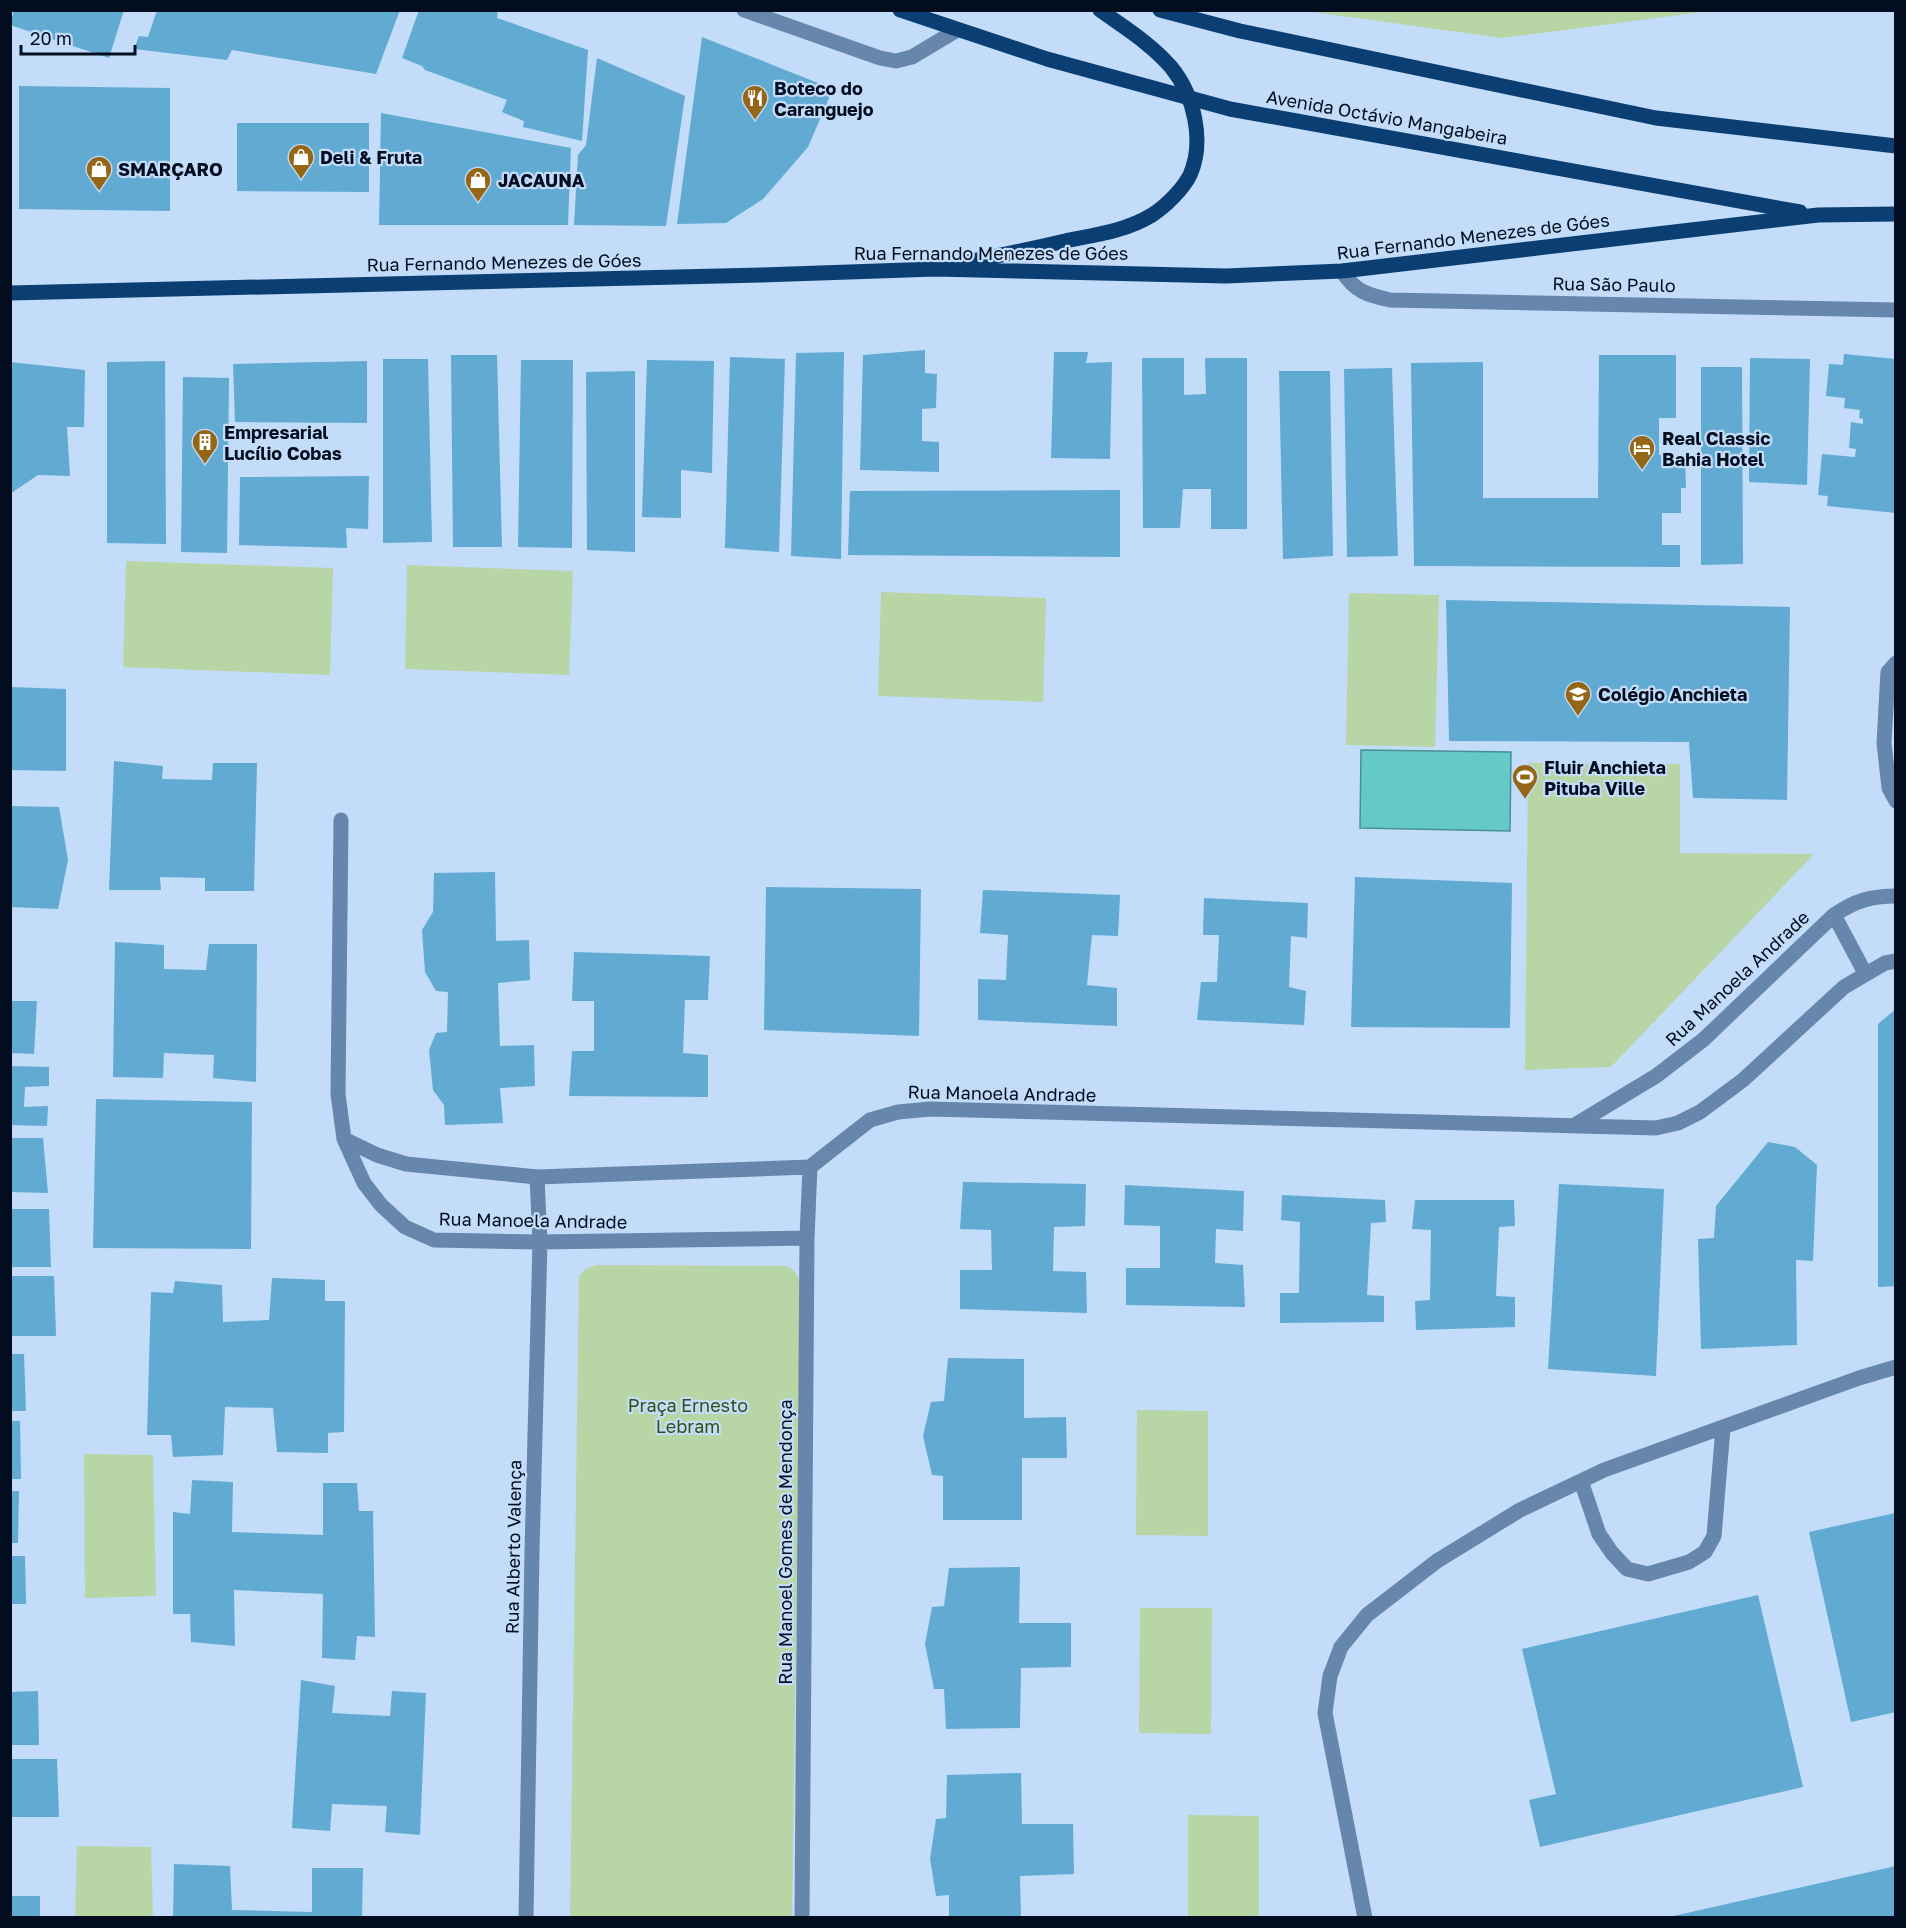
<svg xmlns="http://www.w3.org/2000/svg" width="1906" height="1928" font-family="'Golos Text',sans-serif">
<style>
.green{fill:#b8d5a6}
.water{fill:#64c9c7;stroke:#479195;stroke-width:1.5}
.building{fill:#61aad2}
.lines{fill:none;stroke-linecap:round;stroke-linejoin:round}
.service{stroke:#6686ac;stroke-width:15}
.minor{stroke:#6686ac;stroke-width:15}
.tertiary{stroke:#6686ac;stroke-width:15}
.primary{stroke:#0b3e73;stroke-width:15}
.labels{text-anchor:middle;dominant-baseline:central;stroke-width:4.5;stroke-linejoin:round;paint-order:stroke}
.poi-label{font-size:18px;font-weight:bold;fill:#020e1f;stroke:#c3dcfa;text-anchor:start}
.street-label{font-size:18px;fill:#020e1f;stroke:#c3dcfa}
.park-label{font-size:18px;fill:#2e5010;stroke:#c3dcfa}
</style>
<rect width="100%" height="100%" fill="#c3dcfa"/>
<path class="green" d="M1305,11V10L1710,11L1502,38Z
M126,561L333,568L330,675L123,667Z
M407,565L573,571L569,675L405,669Z
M881,592L1046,598L1043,702L878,696Z
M1349,593L1439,595L1435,747L1346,745Z
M1528,763L1680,764V853L1814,854L1611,1067L1525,1070Z
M597,1265L787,1266L795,1272L801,1283L792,1917L570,1918L579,1276L587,1268Z
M1137,1410L1208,1411V1536L1136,1535Z
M84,1454L153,1455L156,1596L85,1598Z
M1140,1608H1212L1211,1734L1139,1733Z
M1188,1815L1259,1816V1917H1188Z
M77,1846L151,1847L153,1917H75Z"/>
<path class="water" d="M1361,750L1511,752L1510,831L1360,828Z"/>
<path class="building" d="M14,10H124L109,58L10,25Z
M157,10H400L376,74L232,50L227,60L134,49L139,36L148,37Z
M419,10H498L497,18L588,50L582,141L523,127L524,121L502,112L507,100L425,70L422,66L402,58Z
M702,37L833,89L808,147L763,199L726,223L677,224Z
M597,58L685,96L666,226L574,225L578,155L586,145Z
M19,86L170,88V211L19,209Z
M381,113L571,148L568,225H379Z
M237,123H369V192L237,191Z
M925,350V373L937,374L936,408L922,409V441L939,442V472L860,470L863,355Z
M844,352L841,559L791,556L796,353Z
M1054,352H1088L1086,363L1112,362L1110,459L1051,458Z
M1844,354L1896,359V513L1827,506L1828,496L1818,495L1822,454L1855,457L1856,449L1849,448L1851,422L1863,424V419L1859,418L1860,410L1844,408L1845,398L1826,396L1829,364L1843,365Z
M451,355H497L502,547H453Z
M1599,355H1676V418H1659V455H1685L1686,488H1681V513H1662V545H1680V567L1414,566L1411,363L1483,362V498H1598Z
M730,357L785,359L779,552L725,548Z
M1142,358H1184V395L1206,394L1205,358H1247V529H1211V489H1183L1180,528H1143Z
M1750,358L1810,359L1807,485L1749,482Z
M383,359H428L432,542L383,543Z
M521,360H573L572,548L518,547Z
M647,360L714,361L712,473L681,470V518L642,517Z
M165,361L166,544L107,543V362Z
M367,361V423L235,422L233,364Z
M10,362L85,370L84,427H67L70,476L38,475L10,494Z
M1701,367H1742L1743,564L1701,565Z
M1392,368L1398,556L1347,557L1344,369Z
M635,371V552L587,550L586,372Z
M1279,371H1330L1333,556L1283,559Z
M183,377L229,378L227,553L181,552Z
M369,476L368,529L346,528L347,548L239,545L240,477Z
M1120,490V557L848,555L850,491Z
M1446,600L1790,607L1787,800L1693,798L1689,742L1449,741Z
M10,687L66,689V771L10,770Z
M114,761L163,766L162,779L212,780L213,763H257L254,891H205V878L160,877L161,890H109Z
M10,806L59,807L68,860L58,909L10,907Z
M495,872L496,941L529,940L530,980L498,983L500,1046L534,1045L535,1086L500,1088L503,1123L445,1125L444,1105L433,1090L429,1050L436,1033L447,1032L448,992L436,991L425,972L422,930L433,912L434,873Z
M1355,877L1512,883L1510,1028L1351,1027Z
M766,887L921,889L919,1036L764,1030Z
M983,890L1120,895L1118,936L1092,935L1087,985L1117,988V1026L978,1020V979L1006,980L1008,935L980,933Z
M1204,898L1308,903L1307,938L1291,936L1289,987L1306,991L1304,1025L1197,1020L1201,982H1217L1219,935H1203Z
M115,942L164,945V969L206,970L209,944H257L256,1082L213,1078L214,1055L164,1053L163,1078L113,1077Z
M574,952L710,956L708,1000H685L683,1053L708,1055V1097L569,1096L572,1051H594V1001H572Z
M10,1001H37L34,1054L10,1053Z
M1896,1009V1286L1878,1287V1024Z
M10,1066L49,1067V1086L25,1087L24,1107L48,1106L47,1126L10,1125Z
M96,1099L252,1102L251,1249L93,1248Z
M10,1138H43L48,1193L10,1192Z
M1768,1142L1795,1147L1817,1165L1813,1261L1796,1260L1797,1345L1701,1349L1698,1239L1714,1238L1716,1206Z
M963,1182L1086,1184L1085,1226L1054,1227L1053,1271L1086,1272L1087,1313L960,1309V1270H992L991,1230L960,1229Z
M1559,1184L1664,1189L1656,1376L1548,1369Z
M1125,1185L1244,1191L1243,1231L1216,1229L1215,1263L1243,1265L1245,1307L1126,1305V1268H1160V1226L1124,1225Z
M1282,1195L1385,1200L1386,1222L1371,1223L1367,1295L1384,1296V1322L1280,1323V1293H1299L1300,1222L1281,1220Z
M1415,1200H1514L1515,1226L1499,1227L1496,1296L1515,1297V1327L1416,1330L1415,1301L1430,1300L1431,1230L1412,1229Z
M10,1209H49L51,1267H10Z
M10,1276H54L56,1336H10Z
M272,1278L325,1280V1301H345L344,1432L328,1433V1453L277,1452L273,1408L225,1407L223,1455L173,1457L171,1435H147L151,1292L173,1293L175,1281L222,1285L223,1322L269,1320Z
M10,1354H24L26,1411H10Z
M948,1358L1024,1359V1418L1066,1417L1067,1458H1022V1520H943V1476L932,1475L923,1436L931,1402L944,1401Z
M10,1421H20L21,1479H10Z
M192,1480L233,1482L232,1532L323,1535V1483H357L359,1511H373L375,1637L357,1636L355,1660L322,1658L323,1594L234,1590L235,1646L191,1642L190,1614H173V1512L190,1514Z
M10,1491H19L18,1543H10Z
M1895,1513L1896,1712L1851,1722L1809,1532Z
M10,1556H25L26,1604H10Z
M1020,1567L1019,1623H1071V1667L1021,1668L1020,1728L946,1729L944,1689H934L925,1644L932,1607L944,1606L949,1568Z
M1758,1595L1803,1787L1540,1847L1529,1800L1556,1794L1522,1649Z
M301,1680L335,1686L332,1713L390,1716L392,1691L426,1693L420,1835L385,1832L387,1806L332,1804L330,1831L292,1828Z
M38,1691L39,1745H10V1692Z
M10,1759H57L59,1817H10Z
M1021,1773L1022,1824H1073L1074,1874L1020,1876L1021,1918H949V1895L936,1896L930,1859L936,1819L946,1818L947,1775Z
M174,1864L230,1866L232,1910L312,1912V1868H363L362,1918H173Z
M1896,1866V1918H1669V1917Z
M10,1896H40V1918H10Z"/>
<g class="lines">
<path class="service" d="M1896,663L1888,672L1884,743L1889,788L1896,801
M1581,1481L1599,1534L1612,1553L1627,1569L1648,1574L1689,1562L1705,1552L1714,1536L1723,1428
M1365,1918L1325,1713L1330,1676L1341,1647L1367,1615L1437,1561L1520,1510L1604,1470L1859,1378L1896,1367"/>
<path class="minor" d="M744,10L880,58L896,61L912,57L957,30
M341,820L338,1094L344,1139L364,1183L381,1205L405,1227L434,1240L540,1242L807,1238
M1834,915L1865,973
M1575,1125L1656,1076L1703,1040L1834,915C1855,901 1870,896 1896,896
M344,1139L377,1155L406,1164L537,1177L810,1167L870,1120L898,1112L930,1109L1656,1128L1678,1123L1700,1112L1743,1080L1844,987L1885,963L1896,961
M526,1918L532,1551L540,1242L537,1177
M802,1918L807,1238L810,1167"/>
<path class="tertiary" d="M1342,271C1355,292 1368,295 1390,300L1896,310"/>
<path class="primary" d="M900,10L1047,59L1230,109L1800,212
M1160,10L1240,31L1656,118L1896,146
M963,263C997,256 1031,249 1065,241C1095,235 1126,231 1152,215C1166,206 1183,189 1190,175C1205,141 1194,95 1171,67C1150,43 1125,28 1100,10
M10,293L762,275L936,269L1226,276L1342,271L1818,215L1896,214"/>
</g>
<defs>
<g id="restaurant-pin" transform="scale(1.35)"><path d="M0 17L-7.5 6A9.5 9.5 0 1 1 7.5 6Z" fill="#966617" stroke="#c3dcfa"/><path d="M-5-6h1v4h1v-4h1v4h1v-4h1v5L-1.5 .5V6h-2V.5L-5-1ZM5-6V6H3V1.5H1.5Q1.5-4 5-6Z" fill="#fff"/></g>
<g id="shop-pin" transform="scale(1.35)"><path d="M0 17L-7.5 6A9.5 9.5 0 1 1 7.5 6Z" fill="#966617" stroke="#c3dcfa"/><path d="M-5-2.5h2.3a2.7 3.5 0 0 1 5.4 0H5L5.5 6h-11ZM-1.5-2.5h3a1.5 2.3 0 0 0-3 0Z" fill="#fff"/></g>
<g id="building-pin" transform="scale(1.35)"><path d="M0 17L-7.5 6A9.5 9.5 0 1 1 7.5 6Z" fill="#966617" stroke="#c3dcfa"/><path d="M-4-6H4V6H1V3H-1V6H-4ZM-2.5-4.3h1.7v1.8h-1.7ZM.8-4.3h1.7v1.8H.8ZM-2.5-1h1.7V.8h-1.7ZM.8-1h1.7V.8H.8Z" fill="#fff"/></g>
<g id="hotel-pin" transform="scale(1.35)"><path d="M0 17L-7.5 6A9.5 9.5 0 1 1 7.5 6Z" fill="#966617" stroke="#c3dcfa"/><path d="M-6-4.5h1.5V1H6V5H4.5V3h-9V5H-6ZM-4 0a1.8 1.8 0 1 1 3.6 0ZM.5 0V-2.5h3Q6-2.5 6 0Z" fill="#fff"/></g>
<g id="school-pin" transform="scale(1.35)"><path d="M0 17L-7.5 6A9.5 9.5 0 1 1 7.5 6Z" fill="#966617" stroke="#c3dcfa"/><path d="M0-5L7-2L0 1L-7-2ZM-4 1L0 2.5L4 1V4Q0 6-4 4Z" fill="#fff"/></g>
<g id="stadium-pin" transform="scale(1.35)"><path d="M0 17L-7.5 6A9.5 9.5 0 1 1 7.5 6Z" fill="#966617" stroke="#c3dcfa"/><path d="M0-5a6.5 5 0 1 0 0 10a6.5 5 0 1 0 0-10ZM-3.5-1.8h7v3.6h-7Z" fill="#fff"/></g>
</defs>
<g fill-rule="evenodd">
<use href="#restaurant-pin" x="755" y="98"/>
<use href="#shop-pin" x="301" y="157"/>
<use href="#shop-pin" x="99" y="169"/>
<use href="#shop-pin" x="478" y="180"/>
<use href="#building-pin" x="205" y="442"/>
<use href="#hotel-pin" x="1642" y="448"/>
<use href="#school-pin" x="1578" y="694"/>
<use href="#stadium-pin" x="1525" y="777"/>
</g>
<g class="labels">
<g class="poi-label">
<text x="774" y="88">Boteco do<tspan x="774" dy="21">Caranguejo</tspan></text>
<text x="320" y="157">Deli &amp; Fruta</text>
<text x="118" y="169">SMARÇARO</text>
<text x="498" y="180">JACAUNA</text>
<text x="224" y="432">Empresarial<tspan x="224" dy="21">Lucílio Cobas</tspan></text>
<text x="1662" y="438">Real Classic<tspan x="1662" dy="21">Bahia Hotel</tspan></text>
<text x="1598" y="694">Colégio Anchieta</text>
<text x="1544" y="767">Fluir Anchieta<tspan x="1544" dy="21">Pituba Ville</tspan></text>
</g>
<g class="street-label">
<text transform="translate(1387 117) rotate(10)">Avenida Octávio Mangabeira</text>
<text transform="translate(1473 236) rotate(-7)">Rua Fernando Menezes de Góes</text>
<text x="991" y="253">Rua Fernando Menezes de Góes</text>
<text transform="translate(504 262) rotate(-1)">Rua Fernando Menezes de Góes</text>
<text transform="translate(1614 284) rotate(1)">Rua São Paulo</text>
<text transform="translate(1737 978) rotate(-43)">Rua Manoela Andrade</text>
<text transform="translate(1002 1093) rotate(1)">Rua Manoela Andrade</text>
<text transform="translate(533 1220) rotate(1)">Rua Manoela Andrade</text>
<text transform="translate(785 1542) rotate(-90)">Rua Manoel Gomes de Mendonça</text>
<text transform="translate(513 1547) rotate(-89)">Rua Alberto Valença</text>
</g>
<g class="park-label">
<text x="688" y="1405">Praça Ernesto<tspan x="688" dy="21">Lebram</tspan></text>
</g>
</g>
<rect width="1906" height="1928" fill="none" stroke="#020e1f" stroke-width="24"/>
<path d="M21 45v9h114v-9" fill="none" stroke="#020e1f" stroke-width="3"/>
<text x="30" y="45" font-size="18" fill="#020e1f" stroke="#c3dcfa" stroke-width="4.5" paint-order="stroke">20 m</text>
</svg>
